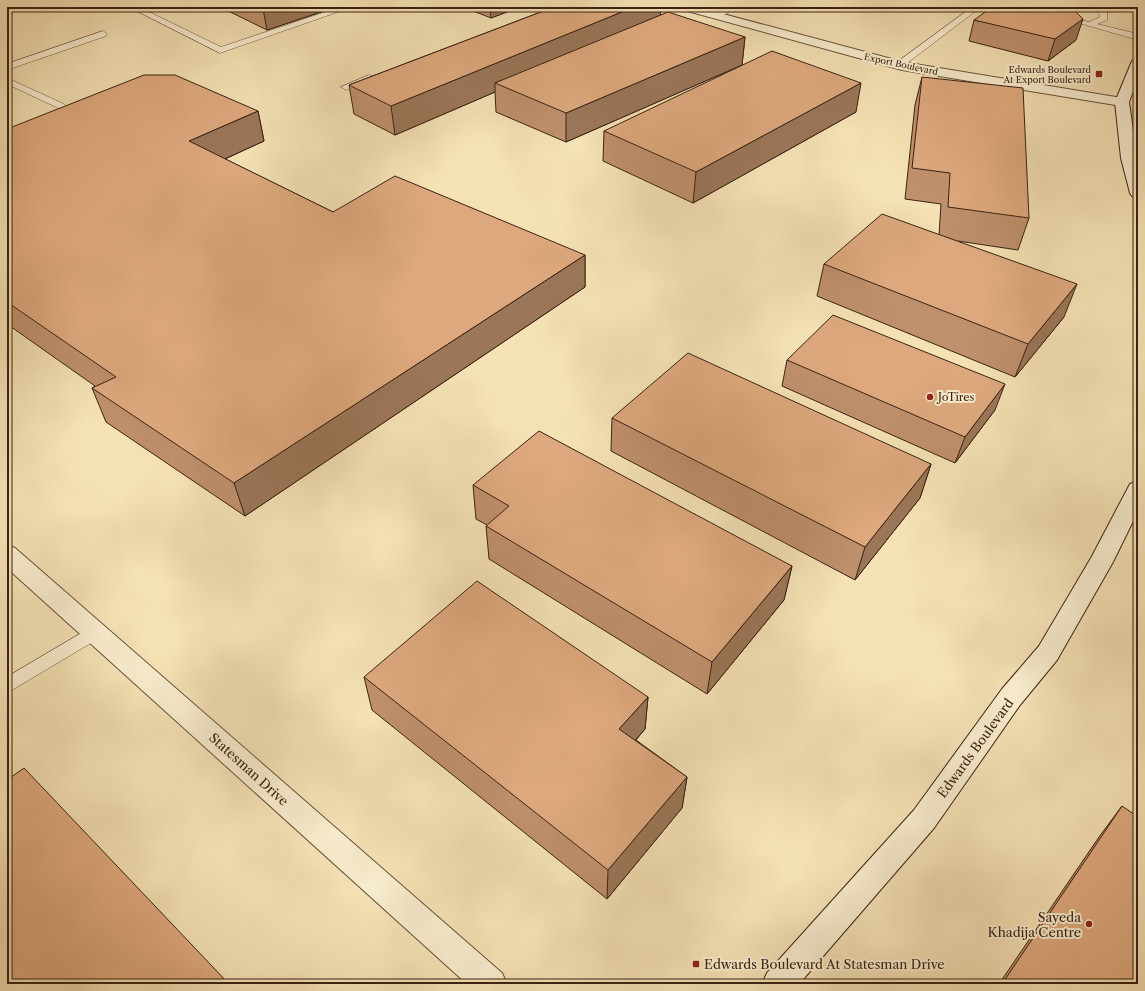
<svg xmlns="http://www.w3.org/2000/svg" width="1145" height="991" font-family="'Libre Caslon Text',serif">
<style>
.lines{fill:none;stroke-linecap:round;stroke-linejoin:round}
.lane-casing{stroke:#68523b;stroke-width:1}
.street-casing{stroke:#68523b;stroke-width:2}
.secondary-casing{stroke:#3a2213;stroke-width:2}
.lane{fill:#f8ecce;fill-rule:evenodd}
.street{fill:#f8ecce;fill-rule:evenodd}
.secondary{fill:#f8ecce;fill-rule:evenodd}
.wall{fill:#be906c;stroke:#3a2213}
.shaded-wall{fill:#9b7658;stroke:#3a2213}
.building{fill:#dda87d;stroke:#3a2213}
.poi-dot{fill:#8f2418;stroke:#f8ecce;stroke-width:1.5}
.labels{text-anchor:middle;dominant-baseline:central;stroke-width:4;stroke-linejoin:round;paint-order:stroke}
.far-street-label{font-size:9px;fill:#3a2213;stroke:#f8ecce}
.far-poi-label{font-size:9px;fill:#3a2213;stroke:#f8ecce;text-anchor:end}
.poi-label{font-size:11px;fill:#3a2213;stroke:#f8ecce;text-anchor:start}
.near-street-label{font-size:13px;fill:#3a2213;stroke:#f8ecce}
.near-poi-label{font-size:13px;fill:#3a2213;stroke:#f8ecce;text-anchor:end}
</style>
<rect width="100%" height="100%" fill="#f4e1b4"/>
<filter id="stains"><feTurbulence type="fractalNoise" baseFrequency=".005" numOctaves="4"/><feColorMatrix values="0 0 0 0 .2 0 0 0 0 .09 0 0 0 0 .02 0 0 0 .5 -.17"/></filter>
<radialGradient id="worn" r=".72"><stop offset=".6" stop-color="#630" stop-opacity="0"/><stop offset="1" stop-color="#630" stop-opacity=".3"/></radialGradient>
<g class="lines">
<g class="lane-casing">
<path id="lane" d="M129,7H139L221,47L340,7H352L220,53Z
M727,7H737L719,18L712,16Z
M972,7H981L902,67H896V63Z
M1089,7H1099L1107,12V20L1097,24L1138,34V40L1058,17L1062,15L1089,22L1100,17L1099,13Z
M103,31L107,34L106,36L7,70V64Z
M369,75L372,76V80L346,90L341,87Z
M7,78L64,104L66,106L64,108H58L7,84Z
M95,625L101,627L103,632L101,637L7,693V677Z"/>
</g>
<g class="street-casing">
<path id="street" d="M678,7H697L903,62L1122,98L1127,99L1129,102L1127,105L1122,106L902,70L680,9Z
M7,545L15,548L502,973L507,984H467L7,568Z"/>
</g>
<g class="secondary-casing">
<path id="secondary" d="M1138,57V78L1129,102L1138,167V198L1132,196L1130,193L1121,158L1115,102L1132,61Z
M1138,481V511L1113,562L1057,660L1020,705L934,828L799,984H762L767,973L914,810L1002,689L1039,646L1091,558L1130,484Z"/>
</g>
<use href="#lane" class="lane"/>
<use href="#street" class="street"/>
<use href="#secondary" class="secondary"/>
</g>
<path class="wall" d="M220,7H336L267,30Z
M463,7H520L491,18Z
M554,7H661L660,15L745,37L742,65L566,142L496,112L495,92L395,135L354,114L349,85Z
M974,20L1076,40L1048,61L969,41Z
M922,77L1029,218L1018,250L958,241L1064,317L1015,377L817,296L824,264L939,235L941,204L905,199L915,105Z
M258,111L264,141L225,159L333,212L585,255V287L245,516L106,422L92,388L95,386L7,324V129Z
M856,112L693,203L603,161L604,131Z
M787,360L995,410L955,463L782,386Z
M612,418L931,464L920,498L855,580L611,451Z
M473,485L792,566L784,600L707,694L489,559L486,526L487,525L476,519Z
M364,677L648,697L645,729L636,740L687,777L682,808L607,899L372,710Z
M1122,806L1138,984H999L1099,837Z"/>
<path class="shaded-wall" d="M269,7H336L267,30L263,9Z
M490,7H520L491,18Z
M634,7H661L660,22L495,83V92L395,135L391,106Z
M1083,19L1076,40L1048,61L1055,39Z
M745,37L742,65L566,142V113Z
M861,83L856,112L693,203L696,172Z
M258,111L264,141L198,171L189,141Z
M585,255V287L245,516L234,483Z
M1077,284L1064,317L1015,377L1028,344Z
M1005,384L995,410L955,463L965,437Z
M931,464L920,498L855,580L865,547Z
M792,566L784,600L707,694L712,662Z
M648,697L645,729L618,760L619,729Z
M687,777L682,808L607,899L608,870Z"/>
<path class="building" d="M259,7H269L263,9Z
M554,7H634L391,106L349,85Z
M992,7H1058L1075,11L1083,19L1055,39L974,20Z
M668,12L745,37L566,113L495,83Z
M772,51L861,83L696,172L604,131Z
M144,75H175L258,111L189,141L333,212L395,176L585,255L234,483L92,388L116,377L7,302V129Z
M922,77L1023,88L1029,218L948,207L950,173L912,168Z
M882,214L1077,284L1028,344L824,264Z
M833,315L1005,384L965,437L787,360Z
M688,353L931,464L865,547L612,418Z
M539,431L792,566L712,662L486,526L509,506L473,485Z
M477,581L648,697L619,729L687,777L608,870L364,677Z
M24,768L229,984H7V780Z
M1122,806L1138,817V984H1002Z"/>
<g class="poi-dot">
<rect x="1095" y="70" width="8" height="8" rx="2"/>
<circle cx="930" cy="397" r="4"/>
<circle cx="1089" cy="924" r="4"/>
<rect x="692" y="960" width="8" height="8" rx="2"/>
</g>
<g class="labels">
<g class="far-street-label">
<text transform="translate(901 64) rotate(12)">Export Boulevard</text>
</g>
<g class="far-poi-label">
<text x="1091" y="69">Edwards Boulevard<tspan x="1091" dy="10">At Export Boulevard</tspan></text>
</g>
<g class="poi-label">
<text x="938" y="397">JoTires</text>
</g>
<g class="near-street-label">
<text transform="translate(975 748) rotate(-54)">Edwards Boulevard</text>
<text transform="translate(249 769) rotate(42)">Statesman Drive</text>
</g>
<g class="near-poi-label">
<text x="1081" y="917">Sayeda<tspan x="1081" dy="15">Khadija Centre</tspan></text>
<text x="704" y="964" text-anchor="start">Edwards Boulevard At Statesman Drive</text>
</g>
</g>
<rect width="1145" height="991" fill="none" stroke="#f4e1b4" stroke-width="24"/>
<rect x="8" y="8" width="1129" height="975" fill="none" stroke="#3a2213" stroke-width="2"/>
<rect x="12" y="12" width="1121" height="967" fill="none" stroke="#3a2213"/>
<rect width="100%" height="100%" filter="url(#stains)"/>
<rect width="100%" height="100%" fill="url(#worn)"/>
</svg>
